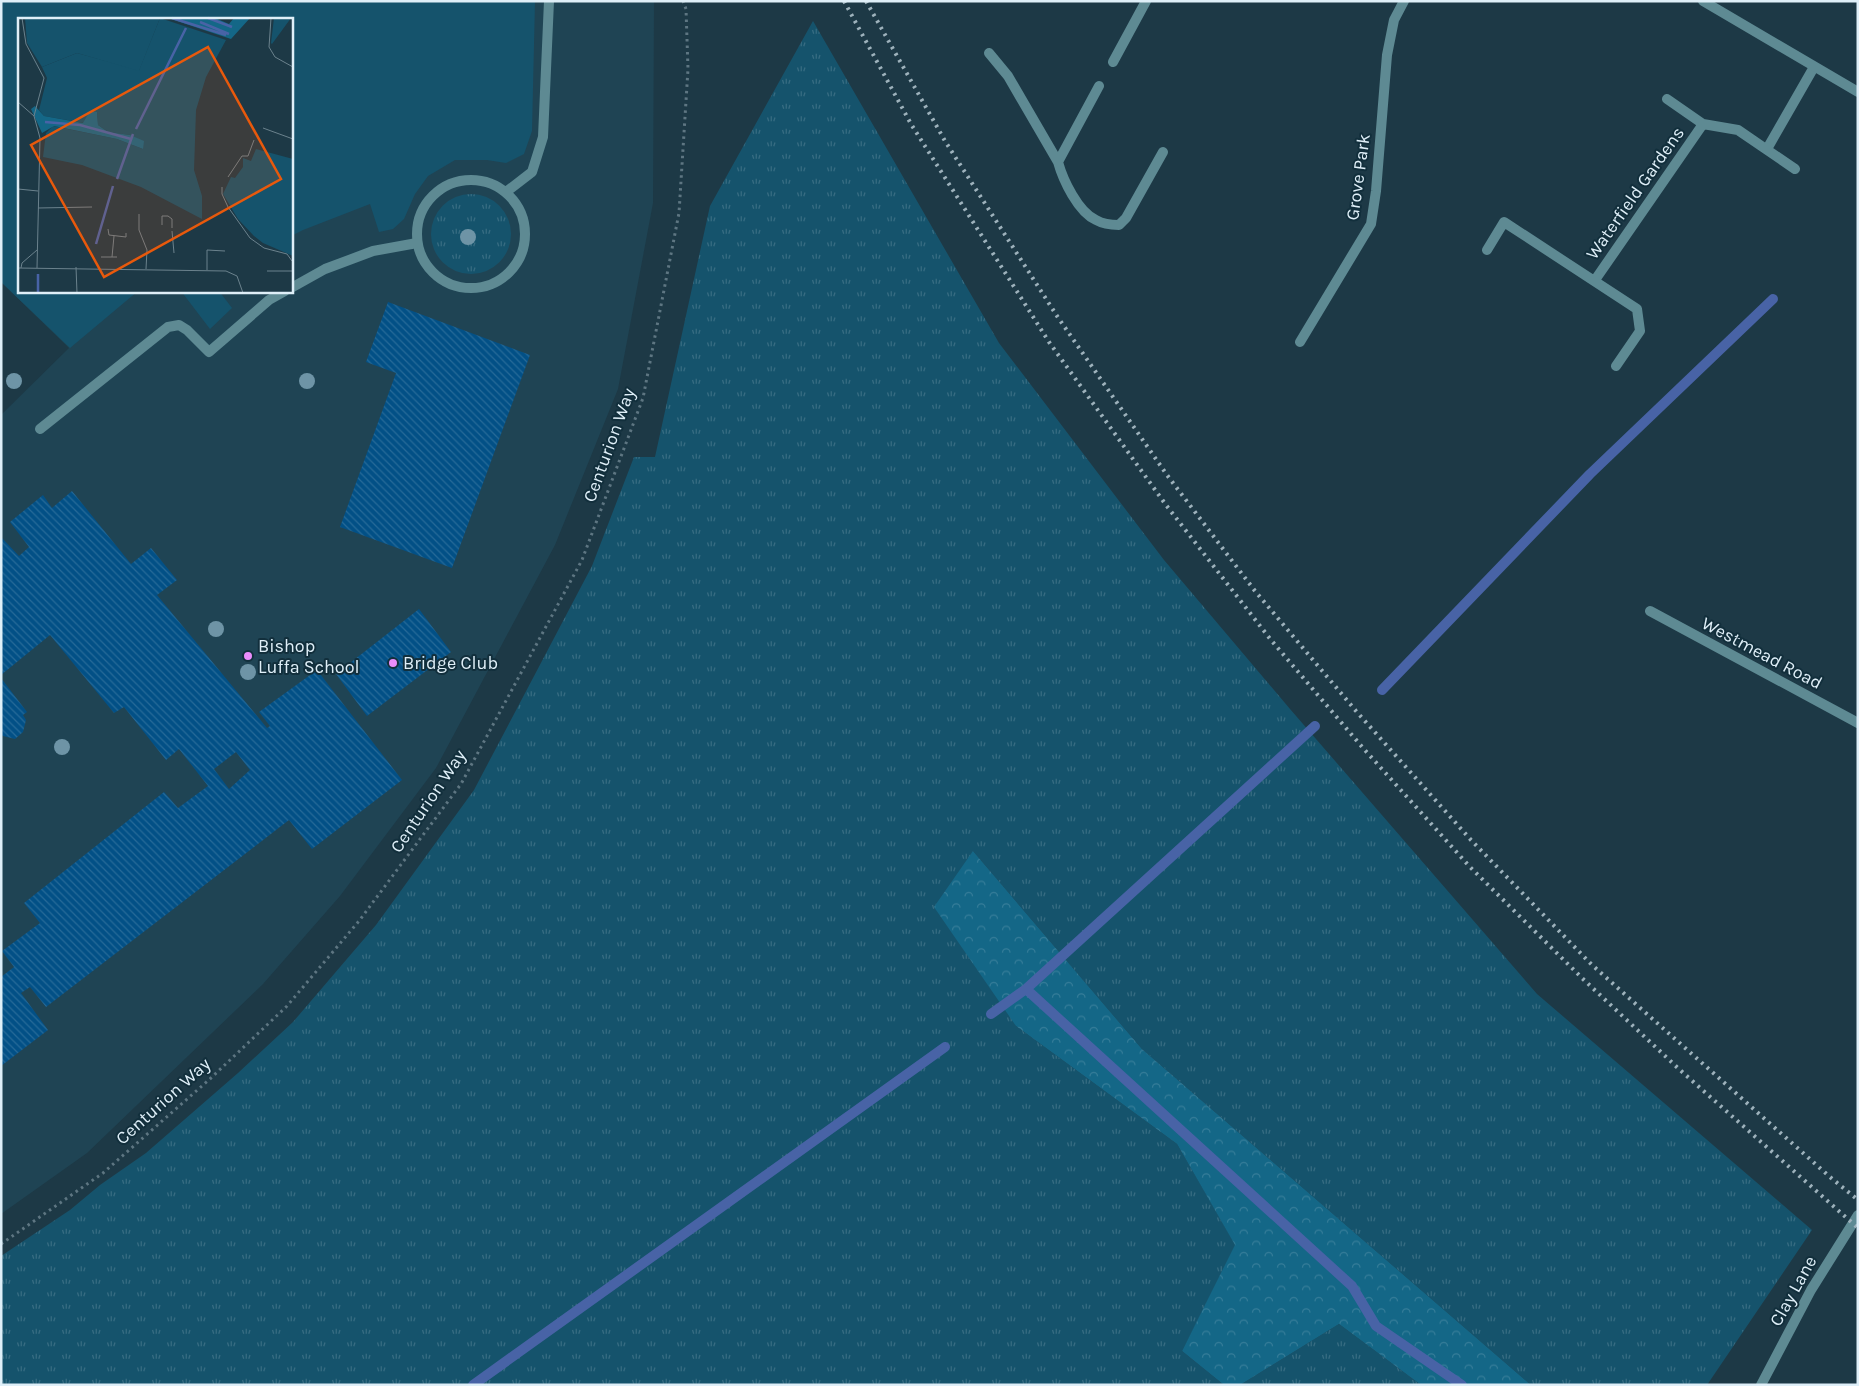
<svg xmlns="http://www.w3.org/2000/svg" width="1859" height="1386" viewBox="0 0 1859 1386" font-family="Karla,sans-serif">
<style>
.built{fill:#1f4454;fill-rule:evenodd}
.grass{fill:url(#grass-tufts)}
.forest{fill:url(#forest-crowns)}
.park{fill:#15536c}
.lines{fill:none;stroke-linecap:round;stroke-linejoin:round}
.stream{stroke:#4863a6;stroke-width:10}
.building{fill:url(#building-back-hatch);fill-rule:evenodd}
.path{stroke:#5e7682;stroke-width:3;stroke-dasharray:2.5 4;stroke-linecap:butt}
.service{stroke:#5e8a93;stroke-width:10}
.minor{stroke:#5e8a93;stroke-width:10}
.tertiary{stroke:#5e8a93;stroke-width:10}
.rail{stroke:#9eb2bc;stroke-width:4;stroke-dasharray:2.5 5;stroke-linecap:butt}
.tree{fill:#6e94a6}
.poi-dot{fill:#eb8dfc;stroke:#122f3c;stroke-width:2}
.labels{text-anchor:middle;stroke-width:4;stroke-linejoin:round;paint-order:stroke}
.street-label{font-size:18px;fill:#dfeff8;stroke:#122f3c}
.poi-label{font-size:18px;fill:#dfeff8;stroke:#122f3c;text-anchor:start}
.inset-river{fill:none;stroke:#4863a6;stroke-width:2.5}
.inset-road{fill:none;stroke:#6b828d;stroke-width:1}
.view{fill:#e8590c;fill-opacity:0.15;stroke:#e8590c;stroke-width:2.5}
.inset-edge{fill:none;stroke:#dfeff8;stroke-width:2.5}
</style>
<defs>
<pattern id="grass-tufts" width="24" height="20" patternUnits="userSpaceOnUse" patternTransform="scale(1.25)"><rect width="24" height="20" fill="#15536c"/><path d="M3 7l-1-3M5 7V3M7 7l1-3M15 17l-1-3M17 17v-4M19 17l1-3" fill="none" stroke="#376c82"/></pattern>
<pattern id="forest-crowns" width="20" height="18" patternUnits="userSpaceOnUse" patternTransform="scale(1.25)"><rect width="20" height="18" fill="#146787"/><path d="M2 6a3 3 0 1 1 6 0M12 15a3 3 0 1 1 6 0" fill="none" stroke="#367d99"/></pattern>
<pattern id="building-back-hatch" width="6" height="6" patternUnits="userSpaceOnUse" patternTransform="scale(1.25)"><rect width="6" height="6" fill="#025086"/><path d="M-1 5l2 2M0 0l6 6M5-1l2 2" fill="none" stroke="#266a98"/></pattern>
</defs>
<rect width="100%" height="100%" fill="#1d3946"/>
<path class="built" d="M1,1H654L653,203L618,389L555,545L436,768L340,896L263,984L87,1153L1,1214V415L69,348L1,282ZM19,19H291V291H19Z"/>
<path class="grass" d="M813,21L999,343L1164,560L1290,709L1537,994L1812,1230L1707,1385H1531L1142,1049L973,851L1016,1026L1177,1144L1236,1246L1182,1351L1224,1385H1V1256L70,1210L100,1185L146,1153L238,1073L293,1022L376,925L474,790L592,566L634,457H655L710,206Z
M431 234a40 40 0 1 1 80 0a40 40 0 1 1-80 0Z
M1339,1324L1421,1385H1240Z"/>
<path class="forest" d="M973,851L1142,1049L1531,1385H1421L1339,1324L1240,1385H1224L1182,1351L1235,1245L1177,1144L1016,1026L934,907Z"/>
<path class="park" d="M1,1H535L532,131L524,154L506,163L487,160H455L428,176L415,194L404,219L393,229L379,232L370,204L303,230L291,236V19H19V291H138L70,348L1,282Z
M181,291H219L232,308L210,329Z"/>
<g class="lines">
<path class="stream" d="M1382,690L1590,474L1773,299
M1026,989L1352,1286L1376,1326L1462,1385
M991,1014L1026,989L1315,726
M473,1385L945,1047"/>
</g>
<path class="building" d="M388,302L530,355L452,568L340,527L396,373L366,362Z
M72,491L131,564L151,548L177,580L157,595L267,728L270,726L259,712L317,670L402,780L312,849L289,820L46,1007L30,987L21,993L48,1030L1,1066V977L14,967L2,951L40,923L24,903L164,792L178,808L208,786L179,749L166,760L124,707L114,713L50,635L1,675V537L19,556L29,547L10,522L43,495L52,508ZM236,752L250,770L229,789L214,769Z
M419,609L451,652L367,716L336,674Z
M1,678L27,712L23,715L26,720L23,732L15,739L3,736L1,734Z"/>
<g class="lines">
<path class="path" d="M1,1244L103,1173L211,1078L287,1006L359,921L461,784L582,560L643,398L679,213L688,69L686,9L683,1"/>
<path class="service" d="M989,53L1008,76L1058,162
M1113,62L1146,1
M1099,86L1058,162C1063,180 1078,212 1096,220C1103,224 1111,225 1119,225L1126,218L1163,152
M417 234a54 54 0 1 1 108 0a54 54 0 1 1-108 0Z
M506,192L532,172L543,137L549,1
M291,288L325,269L373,251L417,243
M40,429L168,327L179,325L187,330L209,352L269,300L285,291"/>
<path class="minor" d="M1667,99L1703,124L1738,130L1795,169
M1767,149L1814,67
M1487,250L1504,222L1637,309L1640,331L1616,366
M1595,280L1703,124
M1300,342L1371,224L1376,191L1387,55L1394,20L1404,1
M1650,611L1858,723"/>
<path class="tertiary" d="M1703,1L1858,92
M1761,1385L1811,1290L1858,1215"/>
<path class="rail" d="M844,1L911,124L1049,342L1166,505L1271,640L1363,748L1470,867L1582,978L1680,1070L1858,1228
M866,1L945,141L1057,316L1167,475L1255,591L1356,711L1471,840L1592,965L1830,1177L1858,1200"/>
</g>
<g class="tree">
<circle cx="468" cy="237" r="8"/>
<circle cx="14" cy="381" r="8"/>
<circle cx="307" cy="381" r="8"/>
<circle cx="216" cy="629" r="8"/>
<circle cx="248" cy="672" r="8"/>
<circle cx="62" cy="747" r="8"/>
</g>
<g class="poi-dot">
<circle cx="248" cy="656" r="5"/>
<circle cx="393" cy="663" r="5"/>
</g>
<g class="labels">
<g class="street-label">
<text transform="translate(1358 177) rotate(-82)" y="6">Grove Park</text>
<text transform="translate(1635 193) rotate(-55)" y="6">Waterfield Gardens</text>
<text transform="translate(609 445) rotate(-70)" y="6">Centurion Way</text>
<text transform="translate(1762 653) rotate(28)" y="6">Westmead Road</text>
<text transform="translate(428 801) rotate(-56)" y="6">Centurion Way</text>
<text transform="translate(163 1101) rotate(-42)" y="6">Centurion Way</text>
<text transform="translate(1793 1291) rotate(-61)" y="6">Clay Lane</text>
</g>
<g class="poi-label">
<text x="258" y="652">Bishop<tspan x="258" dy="21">Luffa School</tspan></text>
<text x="403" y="669">Bridge Club</text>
</g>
</g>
<g transform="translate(18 18)">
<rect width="275" height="275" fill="#1d3946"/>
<path d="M142,0L208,22L188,59L178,92L176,152L184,178V201L123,169L64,147L25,139L28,115L35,108L99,121L125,131L112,117L90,114L80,107L79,94L66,105L26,98L21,92L29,60L24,49L59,35L121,52ZM256,0H273L254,26L253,25Z" fill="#15536c"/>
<path d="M150,0H197L211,6L216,0H232L213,21ZM17,88L26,98L65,105L72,93L79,94L80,107L90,114L112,117L126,123L125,131L99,121L36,108L24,115L13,91Z" fill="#146787"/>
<path d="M7,0H142L121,53L59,35L24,49L9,25ZM238,131L275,141V238L245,225L236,218L220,201L205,176L213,159L217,160L225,149V140L233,143Z" fill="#15536c"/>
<path class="inset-river" d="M154,0L208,17M190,0L214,9M182,4L211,16M27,104L62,107L113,121M118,111L168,10M99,161L115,116M78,226L95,168M20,256V275"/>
<path class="inset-road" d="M4,0L8,26L26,60L16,98M253,0L251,29L257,39L275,49M0,84L16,98L22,120L19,250M245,110L275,121M210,159L224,138H230L236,122M204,169V176L210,189L232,220L246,230L269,236L274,243M0,171L20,173M20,190L74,189M121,196V212L129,232L128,251M144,207V198H150L154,201V210M90,211L91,217L108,219V215M154,213L156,235M83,239H99M94,239L96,218M58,249L59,275M0,250L208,253L219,258L225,275M3,250L4,245L19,232M189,252V232L207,233M249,253H275"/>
<path class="view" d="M190,29L263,161L86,259L13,127Z"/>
<rect width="275" height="275" class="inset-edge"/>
</g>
<rect width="1859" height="1386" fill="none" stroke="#dfeff8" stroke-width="5"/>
</svg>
